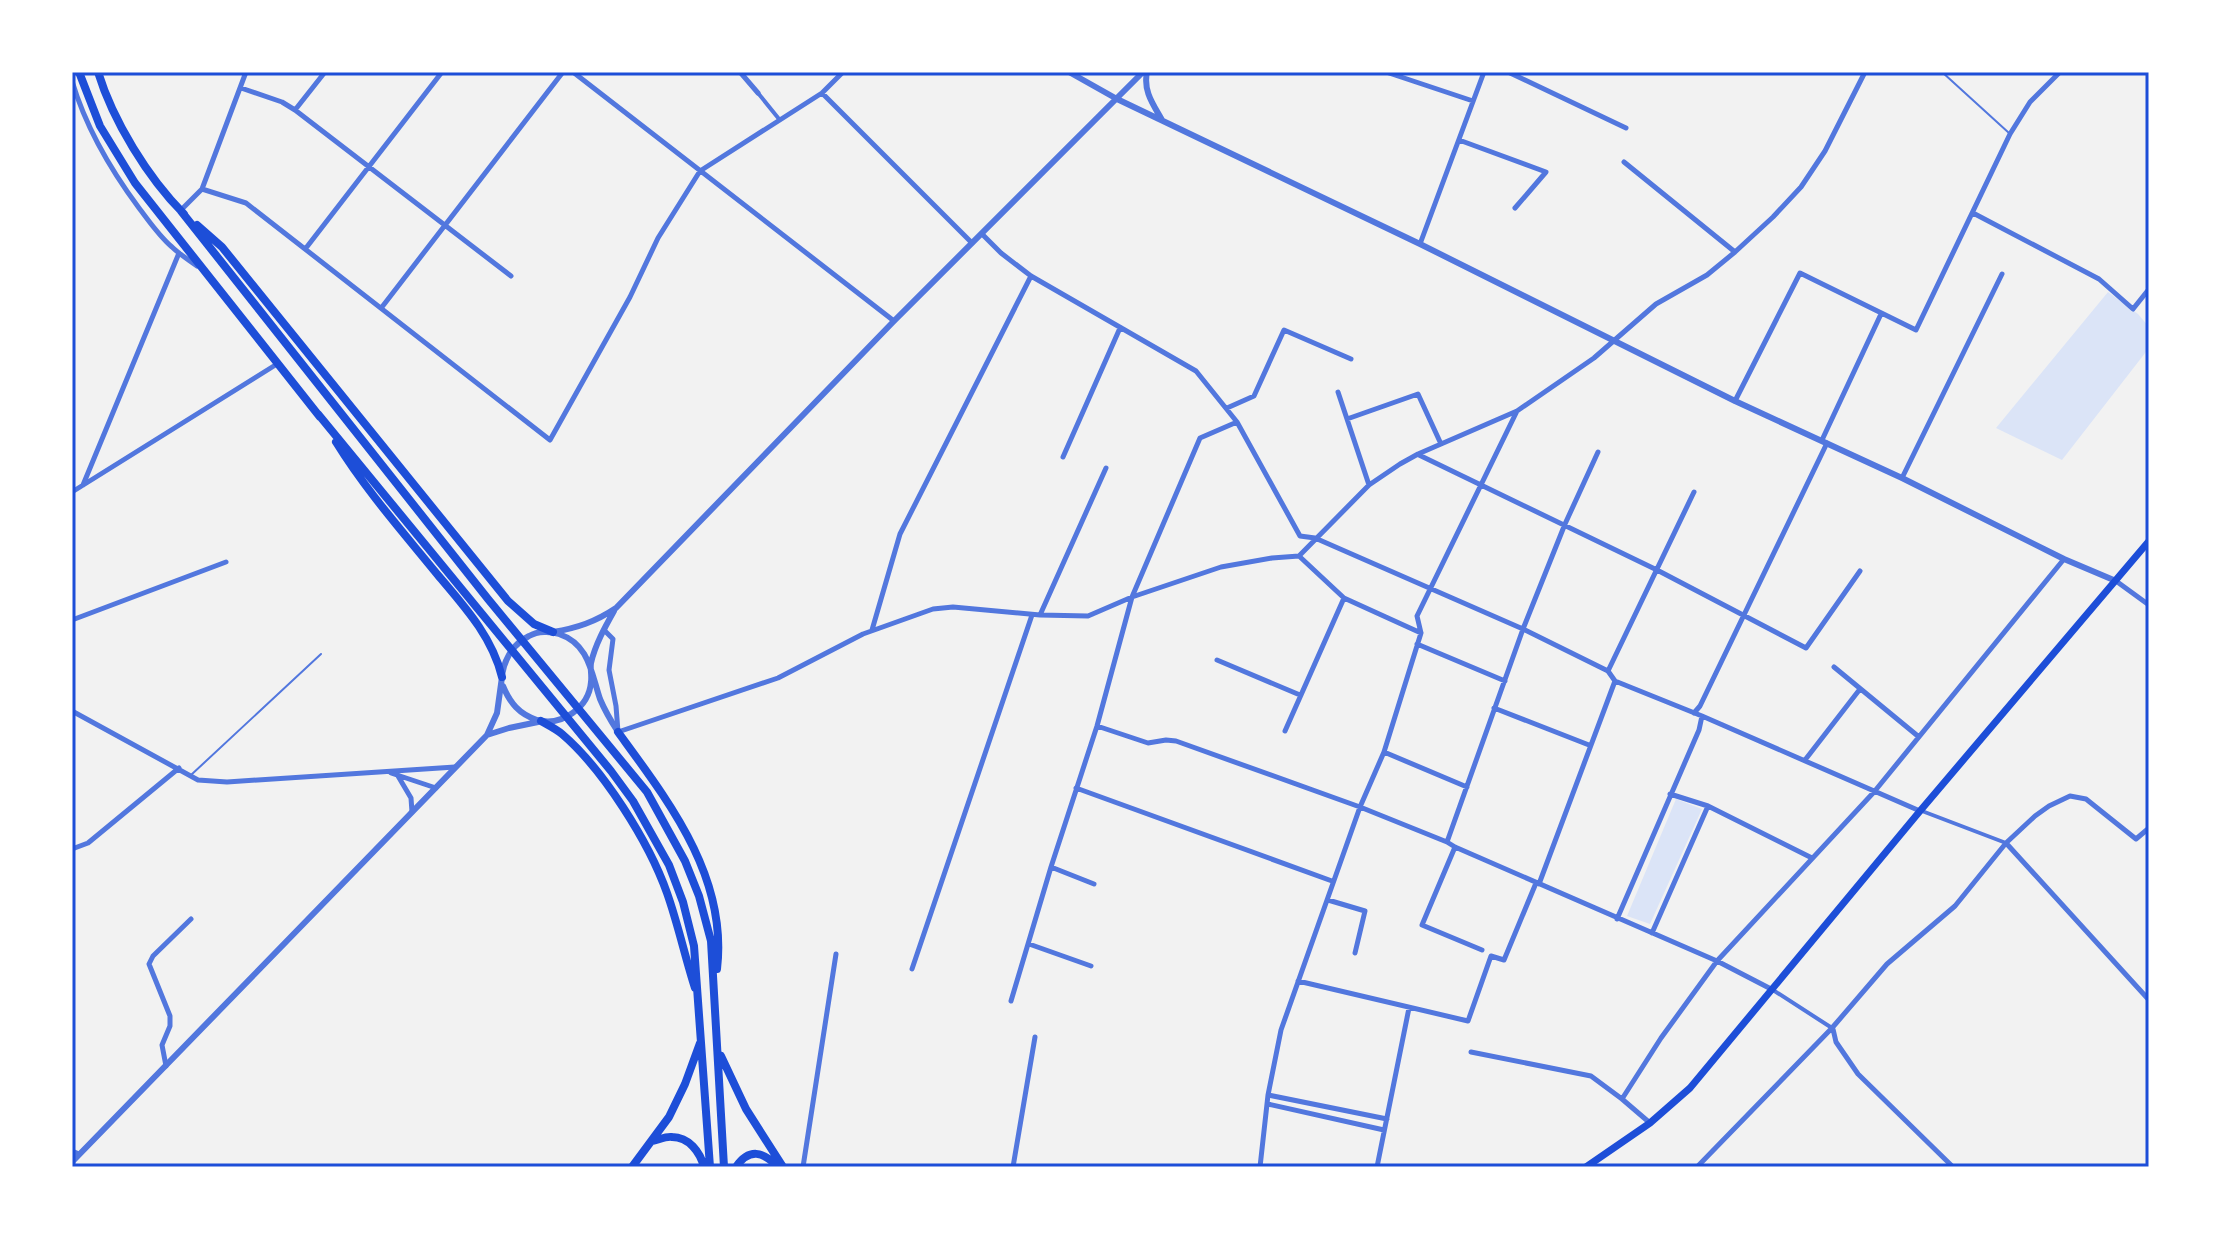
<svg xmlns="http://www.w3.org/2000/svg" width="2221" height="1239" viewBox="0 0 2221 1239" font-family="'IBM Plex Sans',sans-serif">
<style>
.green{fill:#dbe4f7}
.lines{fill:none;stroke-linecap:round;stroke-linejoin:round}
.service{stroke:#5277de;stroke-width:2}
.pedestrian{stroke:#5277de;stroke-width:4}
.minor{stroke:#5277de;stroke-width:5}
.tertiary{stroke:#5277de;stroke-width:6}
.secondary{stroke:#1d4ed8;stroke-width:7}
.trunk{stroke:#1d4ed8;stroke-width:8}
.neatline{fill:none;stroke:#1d4ed8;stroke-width:3}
</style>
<rect width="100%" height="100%" fill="#f2f2f2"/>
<path class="green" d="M2108,292L2138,314L2149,327V348L2062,460L1996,428Z
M1676,799L1702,809L1650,924L1627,916Z"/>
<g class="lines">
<path class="service" d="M1942,72L2009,133
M191,775L321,654"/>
<path class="pedestrian" d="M758,93L779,119
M1922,811L2006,843
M1773,990L1832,1028"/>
<path class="minor" d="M573,72L894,321
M740,72L758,93
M1386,72L1473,101
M1508,72L1626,128
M72,81C86,128 110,169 139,208C149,221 159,236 172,247C179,254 189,260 197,266
M241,88L282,102L295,110L511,276
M822,93L972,243
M295,110L325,72
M1459,140L1546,172L1515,208
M1624,162L1735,252
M202,189L246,203L550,440L630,297L658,238L700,171L822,93L843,72
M181,210L202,189L246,72
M1973,213L2099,279L2133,309L2149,289
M982,234L1001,253L1031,276L1196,371L1237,422L1300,536L1315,538L1523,629L1608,671L1615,681L1702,716L1920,811
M1420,244L1484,72
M306,248L442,72
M382,307L563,72
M1338,392L1369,485
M1735,401L1800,273L1916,330L2010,134L2030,102L2060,72
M1227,408L1254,396L1284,330L1351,359
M1347,419L1418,394L1441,444
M1822,440L1881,314
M1419,455L1657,570L1806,648L1860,571
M1063,457L1120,328
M1902,478L2002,274
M83,485L179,253
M72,492L277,364
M1299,556L1344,598L1421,633
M2116,581L2149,605
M1040,615L1106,468
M72,620L226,562
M604,630L613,639L609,670L616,706L618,732L778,678L863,634L933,609L953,607L1040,615L1088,616L1132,597L1221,567L1272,558L1299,556L1369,485L1400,464L1418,454L1517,411L1594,358L1656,304L1707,275L1735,252L1773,217L1801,187L1825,151L1865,72
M872,630L900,534L1031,276
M1417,644L1505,681
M1217,660L1300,695
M1834,667L1919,737
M1608,671L1694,492
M1494,708L1589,745
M72,711L198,780L227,782L455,767
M1694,713L1700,706L1827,443
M1097,726L1148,743L1166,740L1176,741L1360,807L1447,842L1455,847L1717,961L1773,990
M1285,731L1344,598
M1384,752L1467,787
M1805,760L1860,689
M391,773L436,788
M398,776L411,798L412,812
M1076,788L1332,881
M1670,794L1708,806L1812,858
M1447,842L1523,629L1565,524L1598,452
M2006,843L2149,1000
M1455,847L1422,925L1482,950
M72,849L88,843L179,768
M1051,867L1094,884
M1539,884L1615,681
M1328,900L1365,911L1355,953
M1617,919L1699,730L1702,716
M1652,933L1708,806
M1029,944L1091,966
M912,969L1032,615
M1298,981L1468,1021L1491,956L1504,960L1536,883
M1011,1001L1051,867L1097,726L1132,597L1200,438L1237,422
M1833,1029L1836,1042L1858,1074L1953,1167
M1471,1052L1591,1076L1622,1099L1650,1123
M166,1066L162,1045L170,1026V1016L149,964L153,956L191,919
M1268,1095L1387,1119
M1622,1099L1661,1038L1717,961L1874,792L2064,559
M1268,1104L1384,1130
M72,1151L79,1154
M803,1167L836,954
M1013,1167L1035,1037
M1260,1167L1268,1095L1281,1030L1360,807L1384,752L1421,633L1417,616L1517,411
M1377,1167L1409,1008
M1697,1167L1832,1028L1887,964L1955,906L2006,843L2035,816L2049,806L2070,796L2086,799L2136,839L2149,828"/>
<path class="tertiary" d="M1069,72L1117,99L1420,244L1735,401L1902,478L2064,559L2116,581
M1147,72C1143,91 1153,104 1162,120
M553,632C577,628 595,622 616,608L894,321L1143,72
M502,675C505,657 513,644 529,636C538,631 550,631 559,634C589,644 591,672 600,699C605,711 611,721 618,732
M503,686C510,703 519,714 537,720C562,727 589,707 591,682C592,675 590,669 591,663C595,645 605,627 614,611
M487,735L509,728L538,722
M72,1162L487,735L497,713L502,677"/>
<path class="secondary" d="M1586,1167L1650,1123L1690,1088L1920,811L2149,541"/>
<path class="trunk" d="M79,72L100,126L135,183L320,417
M98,72C113,121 148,178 184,214
M181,211L488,599L647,792L685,861L699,896L711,941L724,1167
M197,225L222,247L508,601L534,624L553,632
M318,414L611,771L633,801L669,865L683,902L694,946L710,1167
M336,442C365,489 402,531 437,574C464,606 492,636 502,677
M541,721C548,725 556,729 562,734C603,769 649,842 667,893C678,924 685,957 695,988
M618,732C669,802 728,877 717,969
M721,1056L746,1109L783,1167
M652,1141C658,1140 666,1136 672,1137C689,1137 700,1152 704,1167
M632,1167L669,1117L685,1084L700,1043
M736,1167C749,1148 763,1151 778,1167"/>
</g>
<rect width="2221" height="1239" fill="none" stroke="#ffffff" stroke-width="148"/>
<rect x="74" y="74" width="2073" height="1091" class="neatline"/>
</svg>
